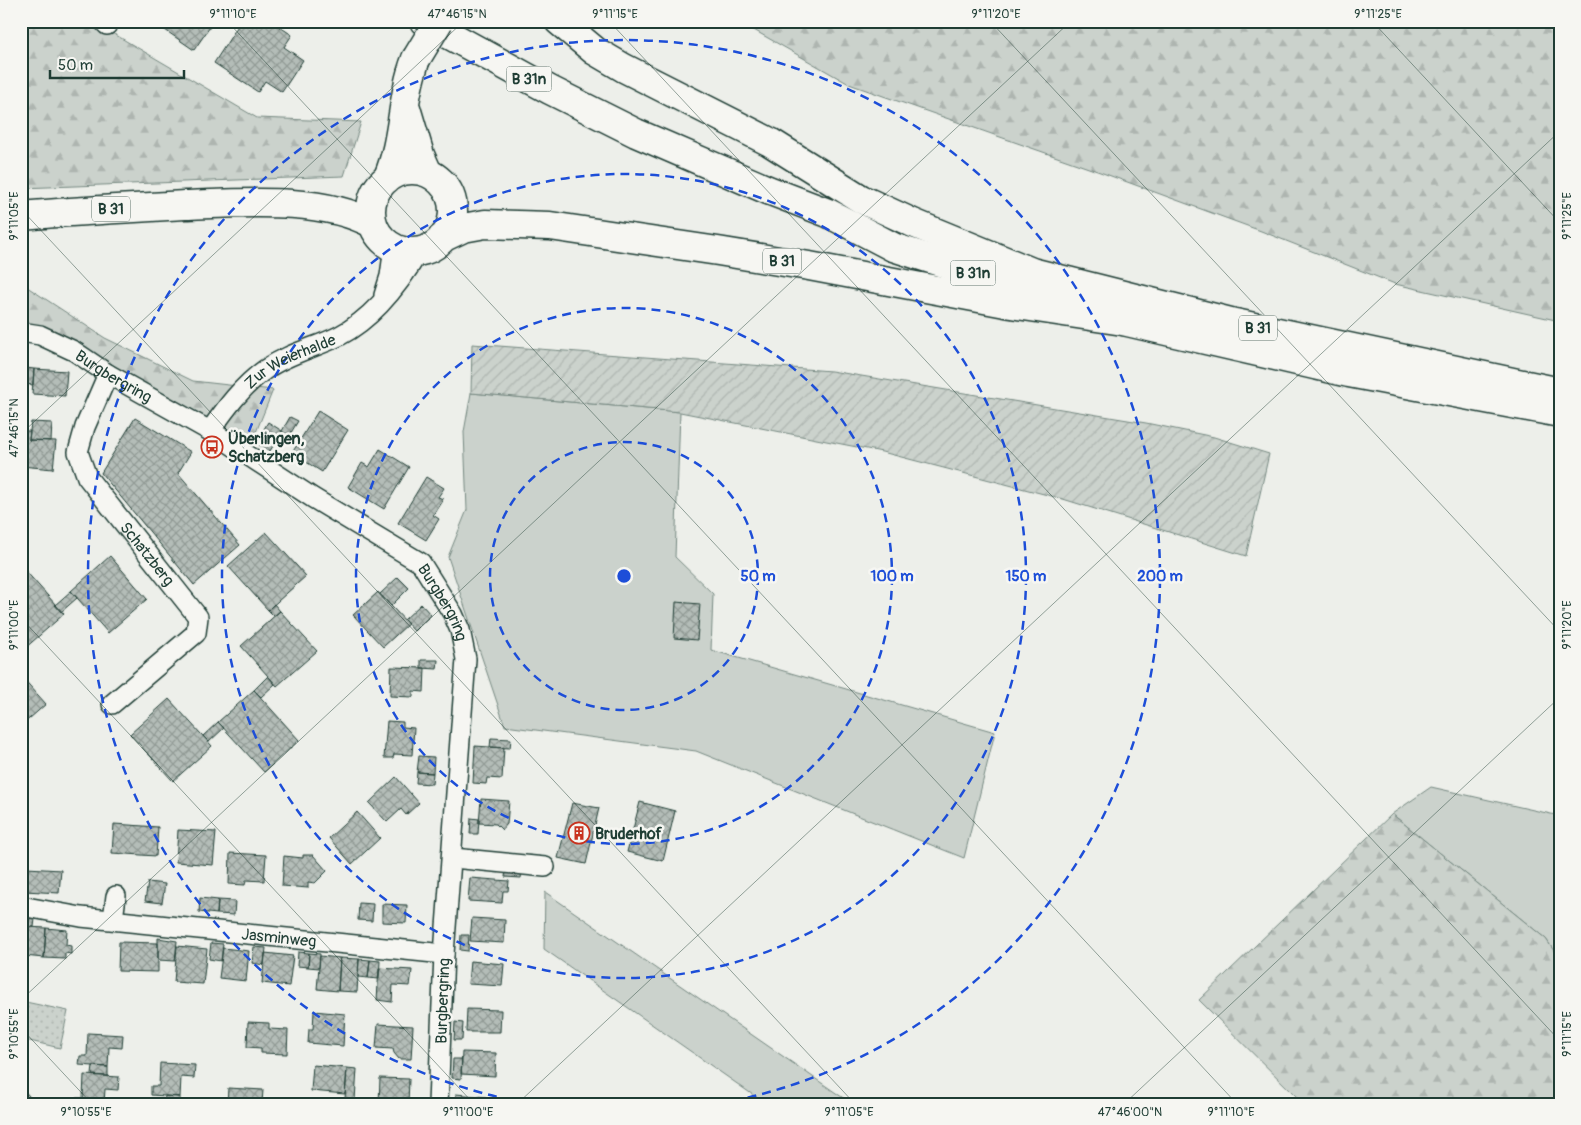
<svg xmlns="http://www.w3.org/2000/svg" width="1581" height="1125" viewBox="0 0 1581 1125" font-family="Pangolin,sans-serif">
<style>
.grass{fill:#cbd2cc;stroke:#758880}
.forest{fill:url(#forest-firs);stroke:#758880}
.park{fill:url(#park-dots);stroke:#758880}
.garden{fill:url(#garden-furrows);stroke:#758880}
.building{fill:url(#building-cross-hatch);stroke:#1f3d34}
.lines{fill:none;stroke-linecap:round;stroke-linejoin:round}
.street-casing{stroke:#1f3d34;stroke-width:22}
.primary-casing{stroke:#1f3d34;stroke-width:31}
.highway-casing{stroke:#1f3d34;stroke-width:31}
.street{stroke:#f6f6f2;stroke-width:19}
.primary{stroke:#f6f6f2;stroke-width:28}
.highway{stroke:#f6f6f2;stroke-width:28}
.primary-bridge-casing{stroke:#1f3d34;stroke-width:31;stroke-linecap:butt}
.primary-bridge{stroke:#f6f6f2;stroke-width:28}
.ticks{fill:none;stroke:#1f3d34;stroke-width:1;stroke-opacity:0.45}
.ring{fill:none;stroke:#1d4ed8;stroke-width:2.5;stroke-dasharray:9 6}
.labels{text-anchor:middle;stroke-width:5;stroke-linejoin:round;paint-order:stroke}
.shield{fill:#f6f6f2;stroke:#60746d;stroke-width:1}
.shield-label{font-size:15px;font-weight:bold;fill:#1f3d34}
.street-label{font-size:16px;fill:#1f3d34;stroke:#f6f6f2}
.poi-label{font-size:16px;font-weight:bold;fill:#1f3d34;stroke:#f6f6f2;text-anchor:start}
.centre{fill:#1d4ed8;stroke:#f6f6f2;stroke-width:2.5}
.ring-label{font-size:15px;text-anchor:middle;font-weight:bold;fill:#1d4ed8;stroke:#f6f6f2;stroke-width:5;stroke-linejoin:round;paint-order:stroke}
.neatline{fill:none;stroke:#1f3d34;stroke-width:2}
.ticks-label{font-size:12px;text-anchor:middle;fill:#1f3d34}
</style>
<defs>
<pattern id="forest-firs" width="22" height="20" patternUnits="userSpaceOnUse" patternTransform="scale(1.25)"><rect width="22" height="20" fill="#cbd2cc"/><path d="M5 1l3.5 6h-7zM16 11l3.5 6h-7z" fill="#aeb5b0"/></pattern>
<pattern id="park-dots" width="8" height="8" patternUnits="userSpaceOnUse" patternTransform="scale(1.25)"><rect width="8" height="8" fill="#cbd2cc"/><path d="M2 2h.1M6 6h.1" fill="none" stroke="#aeb5b0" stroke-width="1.8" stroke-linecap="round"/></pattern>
<pattern id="garden-furrows" width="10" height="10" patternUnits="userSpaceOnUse" patternTransform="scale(1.25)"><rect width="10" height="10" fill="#cbd2cc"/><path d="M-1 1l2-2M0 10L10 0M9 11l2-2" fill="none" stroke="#aeb5b0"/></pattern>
<pattern id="building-cross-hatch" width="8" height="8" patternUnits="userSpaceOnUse" patternTransform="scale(1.25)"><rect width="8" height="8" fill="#b4bdb8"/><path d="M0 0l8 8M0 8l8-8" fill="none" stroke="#929b96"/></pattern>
</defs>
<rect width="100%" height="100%" fill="#edefea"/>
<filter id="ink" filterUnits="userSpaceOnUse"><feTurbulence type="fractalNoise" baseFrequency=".02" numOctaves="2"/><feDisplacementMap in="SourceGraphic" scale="10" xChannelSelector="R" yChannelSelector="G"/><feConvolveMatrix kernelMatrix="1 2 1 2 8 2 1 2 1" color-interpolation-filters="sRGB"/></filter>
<g filter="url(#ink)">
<path class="grass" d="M471,393L680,412L675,557L713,594L711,650L995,732L964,858L696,751L505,726L448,557L467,510L464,432Z
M1431,787L1560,816V960L1546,939L1392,814Z
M545,892L852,1104H766L544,949Z"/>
<path class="forest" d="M21,21H92L257,118L361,122L344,176L21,188Z
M738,21H1560V321L1395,284L1261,231L1100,172L849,84Z
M21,283L105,338L193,381L273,390L252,442L21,323Z
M1392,814L1546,939L1560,960V1104H1308L1302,1102L1199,1000Z"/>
<path class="park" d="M21,1001L68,1011L60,1048L21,1039Z"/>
<path class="garden" d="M472,344L831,371L1146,423L1214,437L1269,454L1246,556L1063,499L882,452L680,412L471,393Z"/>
<path class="building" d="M152,21H214L194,50Z
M241,21H271L292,35L284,47L303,60L282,92L265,81L258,92L214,63Z
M21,368H26L25,384H21Z
M26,368L34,369L33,385L25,384Z
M34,369L67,371L65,396L32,394Z
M318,411L348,430L322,472L292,453Z
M290,417L298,421L289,436L282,431Z
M135,418L191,452L178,473L240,545L194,585L101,473Z
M31,422L52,423L51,441L29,440Z
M268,422L282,431L270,451L256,443Z
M21,431H30L29,440L56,441L53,469L21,466Z
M380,449L409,467L384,509L348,487L362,463L369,467Z
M426,477L444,488L438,497L443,499L433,515L439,519L426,540L398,523Z
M266,532L306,576L268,610L228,566Z
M110,556L147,599L108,633L71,591Z
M23,568L64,614L24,649L21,646Z
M398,577L409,588L391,606L380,594Z
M71,591L77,598L61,612L55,605Z
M378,592L408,624L383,647L353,615Z
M676,602L700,604L697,640L674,638Z
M274,604L280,611L274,616L268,610Z
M421,604L431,615L414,631L404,620Z
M280,611L317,651L277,686L241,646Z
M421,660H438L437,669L421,668Z
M391,667L425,668L424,692L413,691V697L390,696Z
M21,676L46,704L21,726Z
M268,676L275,684L261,697L254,690Z
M254,690L299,740L264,772L218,722Z
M169,699L212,746L173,781L130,734Z
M387,721L403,722V727L414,728L412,755L394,754L393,758H384Z
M218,722L224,728L209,742L203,736Z
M491,738L511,739L510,748L490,747Z
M475,746L504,748L502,779L487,778L486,784L473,783Z
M419,756L434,757L433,773L417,772Z
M417,772L433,773L432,784L416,783Z
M396,777L419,803L406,815L401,809L387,822L369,803Z
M481,799L509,801L507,824L502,830L496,824L479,823Z
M640,802L675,811L663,861L627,852Z
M572,803L599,808L586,864L558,858Z
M357,812L380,838L352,864L329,838Z
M471,818L479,819L478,834H470Z
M114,824L158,827L156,856L112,853Z
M178,830L216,832L213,865L176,862Z
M230,853L266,855L264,881L246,880L245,885L229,884Z
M303,855H313L327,871L315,883L308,882V888L282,886L284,856L303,858Z
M27,868L61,870L59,893L25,891Z
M506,870L522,871L521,878L505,877Z
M470,878L509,881L508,891H503L502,903L468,901Z
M148,882L165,884L162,903L145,901Z
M200,898L218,900L217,914L199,912Z
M218,900L235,901L234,915L217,914Z
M359,903L373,904L372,921L358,920Z
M382,904L407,905L406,923L382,922Z
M21,917L35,919L34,927L21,926Z
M472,918L505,920L504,943L470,941Z
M27,927L46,928L44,958L24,956Z
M46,928L67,930L66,945L71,946V954L65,953V959L44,958Z
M461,935H469L468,951L460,950Z
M158,938L177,941L175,961L158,960Z
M119,942L158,943V972L118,971Z
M211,943L223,944L221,961L209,959Z
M177,946L207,949L203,984L174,982Z
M254,947L266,948L264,965L252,963Z
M223,948L249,951L246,981L219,978Z
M298,952L309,953L308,967L297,966Z
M265,953L293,956L289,986L262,983Z
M309,953L320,954L319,968L308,967Z
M320,956L340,958L338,991L317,989Z
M340,958L359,959L357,992L338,991Z
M359,959L370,960L368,978L358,977Z
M370,960L380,961L379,979L368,978Z
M470,961L504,964L502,986L468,984Z
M379,968L412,970L410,986L393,985L392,1002L377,1000Z
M467,1009L501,1010L500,1032H466Z
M314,1011L345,1014L343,1046L308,1043L309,1029H313Z
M248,1022L269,1023V1029L288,1030L287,1054L261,1053V1048L247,1047Z
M455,1022L463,1023L462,1040H454Z
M378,1024L413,1026L411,1059H399L394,1053L393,1049L376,1048Z
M88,1033L123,1035L122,1048L109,1047L108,1067L79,1065L80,1056H87Z
M462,1052L496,1053L495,1076L461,1074Z
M453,1059H462L461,1079L452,1078Z
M160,1063L195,1065L194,1078L181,1077L180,1097L151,1095V1086H159Z
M313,1065L347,1068L345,1094L311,1091Z
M93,1066L108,1067V1076L92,1075Z
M347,1068L357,1069L355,1100L345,1099Z
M84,1075L119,1077L118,1090L105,1089L104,1104H75L76,1098H83Z
M380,1078L409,1079L408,1104H379Z
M21,1087L36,1104H21Z
M228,1088L263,1090L262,1103L227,1104Z
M456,1094L486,1097V1104H456Z
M165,1096L180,1097V1104H164Z"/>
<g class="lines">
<g class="street-casing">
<g id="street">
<path d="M103,21L107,25"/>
<path d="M384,295L390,276L394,247"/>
<path id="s1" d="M21,332L40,335L74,351L108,374L217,435L313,498L421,563L453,614L460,630L466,659L444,954L438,1104"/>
<path id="s2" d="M108,374L85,427L78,452L87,477L198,617L196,633L112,704"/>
<path id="s3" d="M210,431C226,408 242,386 266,369C289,353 315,348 339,336C374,318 399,285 419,251"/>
<path d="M453,858L545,867"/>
<path id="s4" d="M21,906L81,917L444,954"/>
<path d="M113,919L116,896"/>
</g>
</g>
<g class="primary-casing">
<path id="primary" d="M559,21L595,51L624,68L770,142L861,199L913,223L1032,272L1235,323L1560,392
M406,108L420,155L428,173
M371 211a41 41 0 1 1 82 0a41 41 0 1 1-82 0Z
M388,177C404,140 401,97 416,59
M21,216C76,211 130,208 185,205C242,203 322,196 373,224
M442,238L463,228L485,224L550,226L718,251L809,266L1011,304L1123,321L1349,373L1560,413"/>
</g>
<g class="highway-casing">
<path id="highway" d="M424,21L550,90L636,133L768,190L828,213L893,247L1123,321"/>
</g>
<use href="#street" class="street"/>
<use href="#primary" class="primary"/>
<use href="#highway" class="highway"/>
<g class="primary-bridge-casing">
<path id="primary-bridge" d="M416,59L439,21"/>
</g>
<use href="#primary-bridge" class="primary-bridge"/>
</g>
</g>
<path class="ticks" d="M227,21L1237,1104M609,21L1560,1041M990,21L1560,632M1372,21L1560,223M21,209L855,1104M21,434L464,21M21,618L474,1104M21,1000L1071,21M21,1028L92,1104M517,1104L1560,131M1124,1104L1560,697"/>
<g class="ring">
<circle cx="624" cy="576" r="134"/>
<circle cx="624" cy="576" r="268"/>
<circle cx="624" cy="576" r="402"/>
<path d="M526 1103A536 536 0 1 1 722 1103"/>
</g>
<defs>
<g id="bus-ring" transform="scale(1.125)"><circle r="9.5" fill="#f6f6f2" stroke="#c8321e" stroke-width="1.5"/><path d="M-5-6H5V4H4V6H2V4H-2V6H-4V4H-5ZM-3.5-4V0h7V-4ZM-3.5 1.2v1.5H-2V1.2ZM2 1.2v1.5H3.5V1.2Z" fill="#c8321e"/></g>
<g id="building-ring" transform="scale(1.125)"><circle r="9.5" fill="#f6f6f2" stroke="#c8321e" stroke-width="1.5"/><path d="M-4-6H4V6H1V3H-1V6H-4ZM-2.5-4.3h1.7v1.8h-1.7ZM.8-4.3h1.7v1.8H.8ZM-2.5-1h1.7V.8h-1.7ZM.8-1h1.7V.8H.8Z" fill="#c8321e"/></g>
</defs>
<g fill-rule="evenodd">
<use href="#bus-ring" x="212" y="447"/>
<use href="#building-ring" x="579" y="833"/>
</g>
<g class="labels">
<g class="shield">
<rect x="506.5" y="66.5" width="45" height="25" rx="4"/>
<rect x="92" y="196.5" width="38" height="25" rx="4"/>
<rect x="763" y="248.5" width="38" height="25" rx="4"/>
<rect x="950.5" y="260.5" width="45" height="25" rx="4"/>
<rect x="1239" y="315.5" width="38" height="25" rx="4"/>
</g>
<g class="shield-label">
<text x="529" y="84">B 31n</text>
<text x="111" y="214">B 31</text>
<text x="782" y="266">B 31</text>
<text x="973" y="278">B 31n</text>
<text x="1258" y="333">B 31</text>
</g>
<g class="street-label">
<text dy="6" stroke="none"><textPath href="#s3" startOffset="109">Zur Weierhalde</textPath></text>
<text dy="6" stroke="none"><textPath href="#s1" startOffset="104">Burgbergring</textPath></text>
<text dy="6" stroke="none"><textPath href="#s2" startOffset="208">Schatzberg</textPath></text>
<text dy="6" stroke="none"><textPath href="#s1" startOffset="509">Burgbergring</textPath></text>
<text dy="6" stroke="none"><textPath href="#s4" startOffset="260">Jasminweg</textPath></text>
<text transform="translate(442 1001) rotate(-88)" y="6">Burgbergring</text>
</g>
<g class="poi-label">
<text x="228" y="444">Überlingen,<tspan x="228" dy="18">Schatzberg</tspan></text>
<text x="595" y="839">Bruderhof</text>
</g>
</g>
<circle cx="624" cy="576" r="8" class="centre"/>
<g class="ring-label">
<text x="758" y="581">50 m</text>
<text x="892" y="581">100 m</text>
<text x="1026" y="581">150 m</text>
<text x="1160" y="581">200 m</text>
</g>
<rect width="1581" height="1125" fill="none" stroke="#f6f6f2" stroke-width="55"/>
<path d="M50 70v8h134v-8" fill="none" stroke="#1f3d34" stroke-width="2.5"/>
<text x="58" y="70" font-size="15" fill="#1f3d34" stroke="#f6f6f2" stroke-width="4" paint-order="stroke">50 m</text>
<rect x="28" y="28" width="1526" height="1070" class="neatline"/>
<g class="ticks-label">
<text x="233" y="18">9°11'10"E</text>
<text x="457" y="18">47°46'15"N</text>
<text x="615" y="18">9°11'15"E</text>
<text x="996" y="18">9°11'20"E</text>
<text x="1378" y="18">9°11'25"E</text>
<text transform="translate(1567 216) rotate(-90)" y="4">9°11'25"E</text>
<text transform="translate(14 216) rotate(-90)" y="4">9°11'05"E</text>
<text transform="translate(14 428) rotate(-90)" y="4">47°46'15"N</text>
<text transform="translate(1567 625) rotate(-90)" y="4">9°11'20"E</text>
<text transform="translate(14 625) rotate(-90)" y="4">9°11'00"E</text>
<text transform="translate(1567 1034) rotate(-90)" y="4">9°11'15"E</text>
<text transform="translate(14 1034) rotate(-90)" y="4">9°10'55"E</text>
<text x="86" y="1116">9°10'55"E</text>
<text x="468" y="1116">9°11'00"E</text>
<text x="849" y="1116">9°11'05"E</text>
<text x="1130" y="1116">47°46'00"N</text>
<text x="1231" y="1116">9°11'10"E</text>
</g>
</svg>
